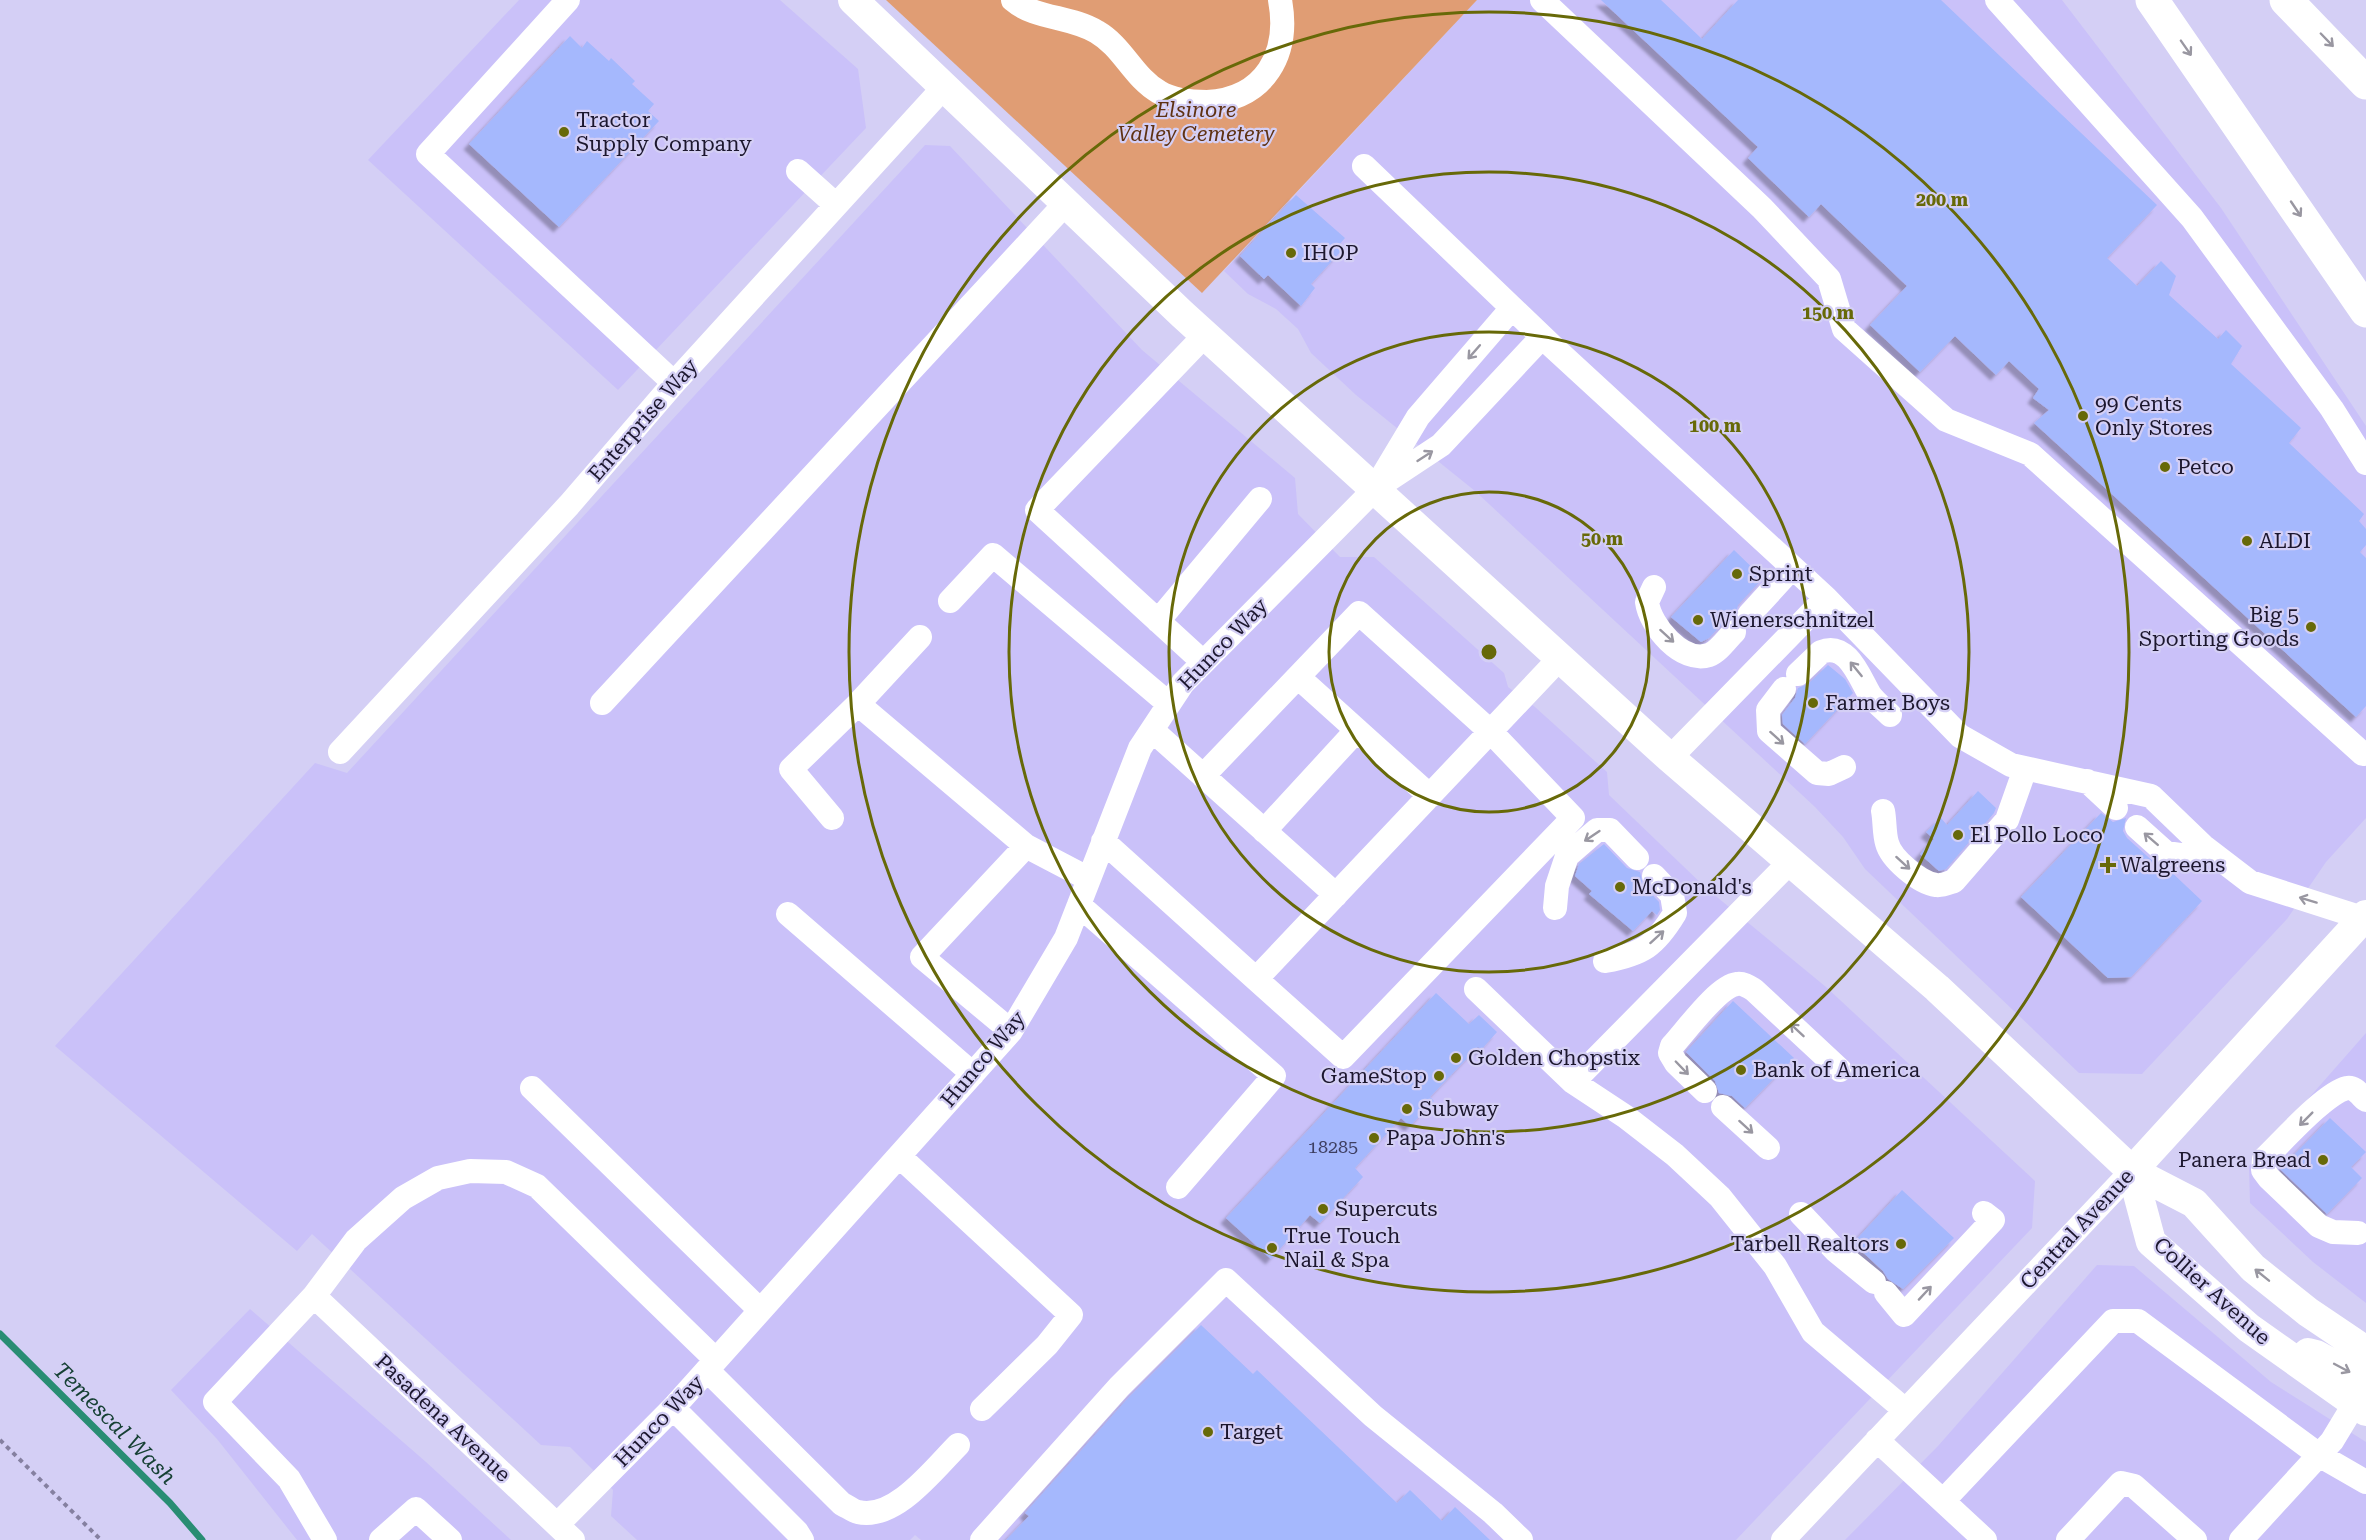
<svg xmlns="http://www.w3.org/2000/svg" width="2366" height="1540" viewBox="0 0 2366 1540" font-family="'Roboto Serif',serif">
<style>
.built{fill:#cac1f9}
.green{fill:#e09d74}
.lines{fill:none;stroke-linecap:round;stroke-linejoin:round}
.stream{stroke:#298d73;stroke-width:7}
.building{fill:#a5b8fd;filter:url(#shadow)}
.path{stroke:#8580a0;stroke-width:4;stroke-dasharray:4.5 4.5;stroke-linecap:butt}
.minor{stroke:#fff;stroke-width:24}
.major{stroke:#fff;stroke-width:30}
.highway{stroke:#fff;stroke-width:33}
.oneway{stroke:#9997a1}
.ring{fill:none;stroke:#676908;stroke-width:3}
.poi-dot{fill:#676908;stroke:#d4cff5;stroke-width:2}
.labels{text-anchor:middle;stroke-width:4.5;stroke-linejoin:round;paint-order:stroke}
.number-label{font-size:18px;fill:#3e3f62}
.park-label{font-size:21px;font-style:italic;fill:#5f3213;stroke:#d4cff5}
.poi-label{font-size:21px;fill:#1c172e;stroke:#d4cff5;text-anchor:start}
.street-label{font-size:21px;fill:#1c172e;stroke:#d4cff5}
.water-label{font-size:22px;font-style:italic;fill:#164034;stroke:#d4cff5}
.centre{fill:#676908;stroke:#d4cff5;stroke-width:3}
.ring-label{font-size:18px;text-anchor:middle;font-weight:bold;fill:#676908;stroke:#d4cff5;stroke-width:4.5;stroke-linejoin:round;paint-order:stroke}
</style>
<defs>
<filter id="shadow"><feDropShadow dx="-5.5" dy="5.5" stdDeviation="1.5" flood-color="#0004"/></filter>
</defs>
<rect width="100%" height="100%" fill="#d4cff5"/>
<path class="built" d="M519,0H780L858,69L866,128L618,390L368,160Z
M1477,0H2062L2221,208L2366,426V818L2326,862L2287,919L2142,1074L2079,1073L1865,869L1843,837L1815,807L1475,491L1356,395L1311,353L1298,329L1276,309L1248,294L1224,271Z
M925,145L950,146L1142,350L1295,478L1298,514L1340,557H1374L1504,673L1508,687L1535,707L1607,772L1609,795L1706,888L1826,987L2035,1181L2032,1228L1736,1540H921L915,1535L910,1540H637L611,1516L613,1490L570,1447L541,1445L312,1234L297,1251L55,1046L315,763L347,773Z
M2366,1033V1303L2313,1262L2250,1203L2249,1166Z
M2097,1265L2134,1266L2271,1382L2366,1442V1540H1845L1938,1446Z
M250,1309L426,1462L511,1540H297L217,1439L171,1390Z"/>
<path class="green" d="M886,0H1477L1202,293Z"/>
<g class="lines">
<path class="stream" d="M0,1334L170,1503L202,1540"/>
</g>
<path class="building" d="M1601,0H1661L1702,39L1738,0H1941L2157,205L2107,258L2137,286L2161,261L2176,276L2169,295L2218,339L2226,330L2242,346L2231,364L2301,428L2289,443L2364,514L2359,521L2366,529V545L2360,552L2366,558V706L2356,717L2034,423L2049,410L2033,398L2039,389L2009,361L1996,375L1955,336L1920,372L1870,325L1907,286L1821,204L1809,217L1748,158L1758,147Z
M570,36L582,48L587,41L609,61L611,58L635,81L632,84L654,104L648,111L659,121L559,227L469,144Z
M1296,195L1345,238L1338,246L1342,250L1311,284L1315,288L1301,306L1268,275L1264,279L1240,256Z
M1734,550L1763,578L1738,605L1735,618L1724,622L1709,638L1701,642L1671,617Z
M1828,665L1845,679L1853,693L1805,744L1783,724L1782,715L1795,698L1798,688L1808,684Z
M1978,791L1996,808L1994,813L1946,869L1939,871L1920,854L1934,839L1926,832L1941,818L1947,825Z
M2101,813L2113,822L2126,818L2123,831L2127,838L2156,864L2166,867L2202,901L2131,977L2108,978L2021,897Z
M1604,844L1627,868L1640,872L1643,885L1659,902L1660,910L1657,915L1652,911L1633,931L1589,894L1592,891L1575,876L1579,864Z
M1436,993L1469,1024L1479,1015L1497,1032L1481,1050L1478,1047L1430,1097L1434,1101L1410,1126L1401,1118L1355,1168L1363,1177L1320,1223L1310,1215L1271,1259L1226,1218Z
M1733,1001L1794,1058L1745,1108L1732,1096L1719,1093L1715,1081L1686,1052Z
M2330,1118L2366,1152L2351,1167L2362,1178L2327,1214L2280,1169Z
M1902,1190L1954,1238L1903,1289L1888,1279L1883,1271L1853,1243Z
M1201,1325L1253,1374L1257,1370L1397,1503L1410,1490L1442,1521L1455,1507L1490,1540H1006L1029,1516L1025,1513L1129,1397Z"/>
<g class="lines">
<path class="path" d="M0,1440L101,1540"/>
<path class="minor" d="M568,0L428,154L674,383
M1013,0C1035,19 1071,16 1097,32C1123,47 1133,77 1159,92C1172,100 1192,102 1207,102C1265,99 1290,54 1280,0
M1542,0L1762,208L1829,279L1844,329L1946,420L2030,454L2363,754
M1997,0L2192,218L2332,409L2366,463
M1364,166L1552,346L1826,598L1960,736L2011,765L2151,796L2203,846L2250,882L2366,919
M798,171L836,205
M1379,482L1418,417L1512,308
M1654,587L1647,602C1650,626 1682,664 1709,655C1718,652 1727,639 1734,632
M950,601L993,555L1169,704
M1749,615L1792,568
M1158,621L1260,499
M1203,662L1037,510L1206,334
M1798,674L1821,652C1848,641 1860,679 1870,695C1875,702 1884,709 1890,715
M1298,677L1430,796
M1784,689L1768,710L1769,731L1817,773L1829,774L1844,767
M602,703L1066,203
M858,704L920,637
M1152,730L1336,895
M340,752L569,505L674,383L944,87
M1670,758L1826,598
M1203,776L1359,613L1491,732L1573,818L1343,1057L1256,979
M2087,781L2116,808
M1883,811C1885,821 1884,833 1887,843C1891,859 1920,883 1936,885C1942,886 1948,883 1954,881L2007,820L2025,769
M832,818L791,769L858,704L1026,846L1089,879
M2137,827L2166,853L2187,856L2203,846
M1264,831L1357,730
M1103,841L1256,979L1559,659
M1079,905L1274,1076L1178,1187
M1555,908L1557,886L1567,856L1597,830H1610L1637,858
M788,914L973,1074
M1605,961C1643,954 1655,946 1675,913L1672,895L1654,876
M1476,989L1573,1082L1626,1117L1675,1155L1720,1197L1775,1266L1813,1332L1905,1410
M1011,1031L922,957L1026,846
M1573,1082L1791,861
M532,1088L760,1310
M1705,1091L1676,1063L1670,1053L1672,1046C1686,1031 1718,986 1737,984C1743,983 1749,987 1754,990L1840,1070
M1723,1107L1768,1148
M899,1156L1071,1315L1047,1345L982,1409
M1801,1214L1836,1251L1874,1282
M2358,1233L2333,1232L2319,1226L2269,1178L2263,1170L2264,1159C2282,1142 2325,1093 2347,1088C2354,1086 2361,1096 2366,1100
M1886,1293L1904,1315L1993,1220L1984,1213
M314,1296L573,1540
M707,1370L842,1504C847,1506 853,1511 858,1512C895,1521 934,1469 958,1445
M673,1408L797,1532L802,1540
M1877,1440L1985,1540
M1943,1501L2113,1321H2138L2319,1455L2366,1482
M557,1525L673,1408L1011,1031L1066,938L1140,748L1183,683L1376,488L1441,445L1542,337
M325,1540L289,1479L215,1402L314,1296L356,1240L403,1198L438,1178L470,1171L506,1172L537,1186L716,1360
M381,1540L416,1509L450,1540
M982,1540L1119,1387L1226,1280L1373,1416L1493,1513L1521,1540
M1783,1540L2132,1171
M2068,1540L2121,1483L2134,1486L2195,1540
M2241,1540L2332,1441L2355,1403"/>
<path class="major" d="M853,0L1182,314L1670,758L1937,988L2132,1171L2194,1203L2253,1268L2308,1312L2366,1351
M2132,1171L2151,1242L2249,1328L2366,1411
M2132,1171L2366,915
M2308,1353L2316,1355L2366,1382"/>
<path class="highway" d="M2152,0L2366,311
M2286,0L2366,83"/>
</g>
<defs><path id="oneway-shaft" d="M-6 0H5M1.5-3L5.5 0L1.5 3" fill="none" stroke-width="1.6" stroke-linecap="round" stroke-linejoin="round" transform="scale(1.5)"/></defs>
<g class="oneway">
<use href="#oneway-shaft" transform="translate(2327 40) rotate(46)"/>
<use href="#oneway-shaft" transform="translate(2186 48) rotate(55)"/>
<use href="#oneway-shaft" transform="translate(2296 209) rotate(56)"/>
<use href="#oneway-shaft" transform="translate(1474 352) rotate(131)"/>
<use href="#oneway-shaft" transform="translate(1425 456) rotate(-33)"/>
<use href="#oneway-shaft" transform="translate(1667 636) rotate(42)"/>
<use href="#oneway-shaft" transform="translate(1856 669) rotate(-129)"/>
<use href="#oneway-shaft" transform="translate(1777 738) rotate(42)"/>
<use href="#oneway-shaft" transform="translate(1592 836) rotate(146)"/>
<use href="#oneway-shaft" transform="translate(2151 839) rotate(-139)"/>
<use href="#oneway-shaft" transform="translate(1903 863) rotate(42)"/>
<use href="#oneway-shaft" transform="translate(2308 900) rotate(-163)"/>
<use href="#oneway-shaft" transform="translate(1657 937) rotate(-42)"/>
<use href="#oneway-shaft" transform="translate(1797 1030) rotate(-137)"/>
<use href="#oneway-shaft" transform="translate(1682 1068) rotate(46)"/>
<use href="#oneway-shaft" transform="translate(2306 1119) rotate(135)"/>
<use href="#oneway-shaft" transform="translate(1746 1127) rotate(42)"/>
<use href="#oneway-shaft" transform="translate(2262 1275) rotate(-141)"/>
<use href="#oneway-shaft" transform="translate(1925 1293) rotate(-47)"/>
<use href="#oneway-shaft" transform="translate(2342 1368) rotate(28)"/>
</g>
<g class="ring">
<circle cx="1489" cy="652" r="160"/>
<circle cx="1489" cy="652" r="320"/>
<circle cx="1489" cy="652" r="480"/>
<circle cx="1489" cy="652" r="640"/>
</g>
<g class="poi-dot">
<circle cx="564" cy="132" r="6"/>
<circle cx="1291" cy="253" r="6"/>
<circle cx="2083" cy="416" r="6"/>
<circle cx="2165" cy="467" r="6"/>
<circle cx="2247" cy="541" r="6"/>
<circle cx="1737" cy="574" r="6"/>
<circle cx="1698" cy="620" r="6"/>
<circle cx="2311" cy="627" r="6"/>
<circle cx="1813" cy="703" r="6"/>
<circle cx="1958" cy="835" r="6"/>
<path d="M2105 856h6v6h6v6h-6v6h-6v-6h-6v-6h6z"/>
<circle cx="1620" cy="887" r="6"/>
<circle cx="1456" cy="1058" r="6"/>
<circle cx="1741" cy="1070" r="6"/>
<circle cx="1439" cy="1076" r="6"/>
<circle cx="1407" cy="1109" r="6"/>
<circle cx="1374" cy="1138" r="6"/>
<circle cx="2323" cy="1160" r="6"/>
<circle cx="1323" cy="1209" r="6"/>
<circle cx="1901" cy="1244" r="6"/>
<circle cx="1272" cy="1248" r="6"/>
<circle cx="1208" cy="1432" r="6"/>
</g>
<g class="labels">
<g class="number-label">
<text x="1333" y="1153">18285</text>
</g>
<g class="park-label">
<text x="1196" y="117">Elsinore<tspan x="1196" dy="24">Valley Cemetery</tspan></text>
</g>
<g class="poi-label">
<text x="576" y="127">Tractor<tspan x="576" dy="24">Supply Company</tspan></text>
<text x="1303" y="260">IHOP</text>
<text x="2095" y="411">99 Cents<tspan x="2095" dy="24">Only Stores</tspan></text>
<text x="2177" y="474">Petco</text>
<text x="2259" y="548">ALDI</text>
<text x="1749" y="581">Sprint</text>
<text x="2299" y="622" text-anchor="end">Big 5<tspan x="2299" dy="24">Sporting Goods</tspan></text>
<text x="1710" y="627">Wienerschnitzel</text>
<text x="1825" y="710">Farmer Boys</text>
<text x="1970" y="842">El Pollo Loco</text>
<text x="2120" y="872">Walgreens</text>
<text x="1632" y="894">McDonald's</text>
<text x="1468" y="1065">Golden Chopstix</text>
<text x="1753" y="1077">Bank of America</text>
<text x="1427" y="1083" text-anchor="end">GameStop</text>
<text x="1419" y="1116">Subway</text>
<text x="1386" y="1145">Papa John's</text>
<text x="2311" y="1167" text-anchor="end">Panera Bread</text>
<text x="1335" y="1216">Supercuts</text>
<text x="1284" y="1243">True Touch<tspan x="1284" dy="24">Nail &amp; Spa</tspan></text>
<text x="1889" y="1251" text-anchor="end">Tarbell Realtors</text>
<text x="1220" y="1439">Target</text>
</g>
<g class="street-label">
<text transform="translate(643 420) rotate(-49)" y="7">Enterprise Way</text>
<text transform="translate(1223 644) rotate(-46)" y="7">Hunco Way</text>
<text transform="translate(983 1059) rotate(-50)" y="7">Hunco Way</text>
<text transform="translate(2077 1229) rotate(-47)" y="7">Central Avenue</text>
<text transform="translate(2212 1291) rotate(42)" y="7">Collier Avenue</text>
<text transform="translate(443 1418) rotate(43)" y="7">Pasadena Avenue</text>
<text transform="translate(659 1421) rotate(-46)" y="7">Hunco Way</text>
</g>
<g class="water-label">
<text transform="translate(115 1423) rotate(45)" y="8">Temescal Wash</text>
</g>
</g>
<circle cx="1489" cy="652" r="9" class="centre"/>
<g class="ring-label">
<text x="1942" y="206">200 m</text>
<text x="1828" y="319">150 m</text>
<text x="1715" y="432">100 m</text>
<text x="1602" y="545">50 m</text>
</g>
</svg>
